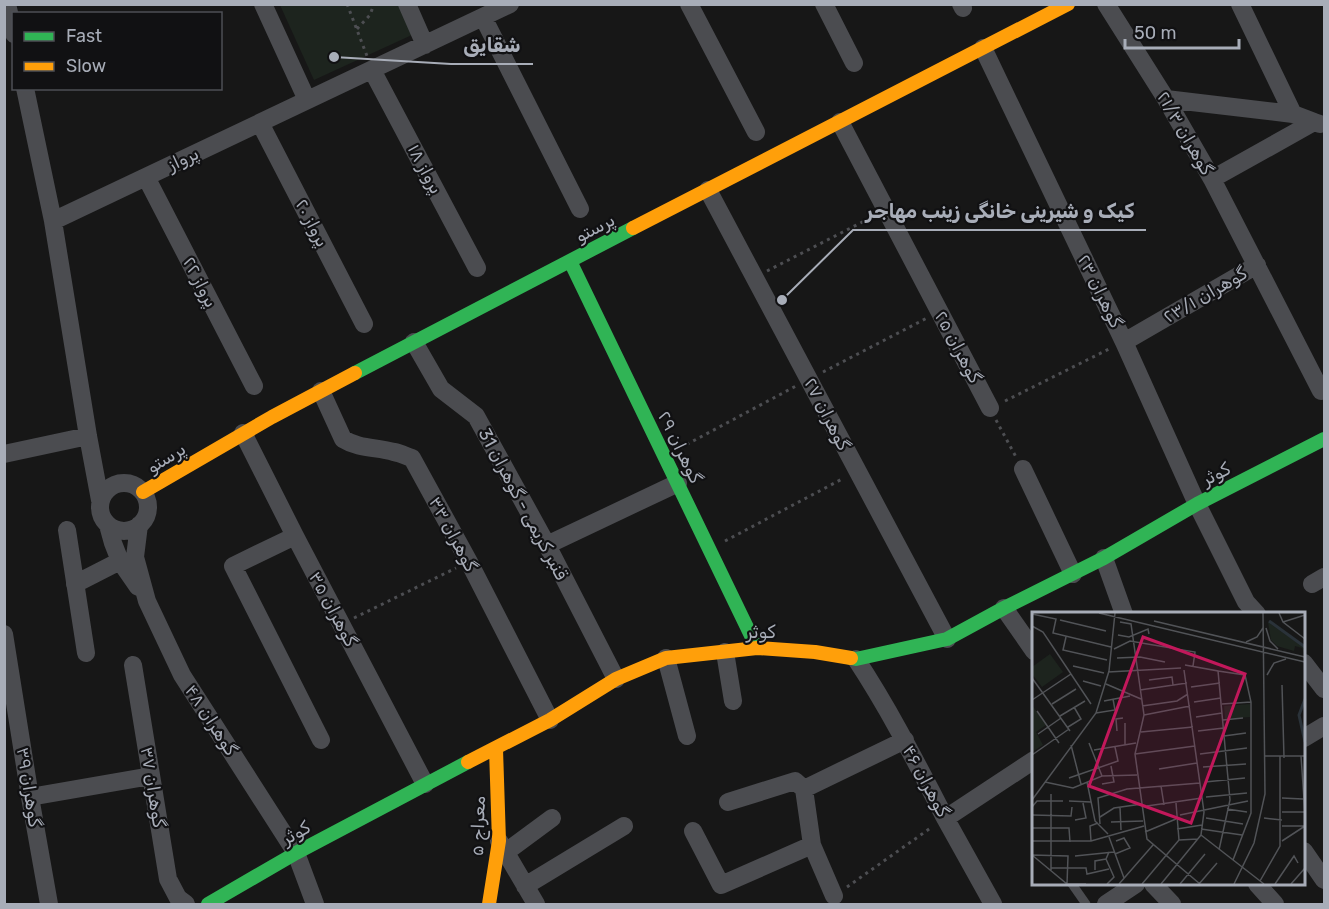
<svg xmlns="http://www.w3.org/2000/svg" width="1329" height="909" viewBox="0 0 1329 909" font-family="Rubik,'Noto Sans Arabic',sans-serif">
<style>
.green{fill:#1d241e}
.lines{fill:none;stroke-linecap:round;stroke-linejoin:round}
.path{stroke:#4d4e52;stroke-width:3;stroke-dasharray:3 4.5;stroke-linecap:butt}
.lane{stroke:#4b4c50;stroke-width:9}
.street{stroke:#4b4c50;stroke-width:18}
.fast{stroke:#30b455;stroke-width:14}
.slow{stroke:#ff9f0a;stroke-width:14}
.labels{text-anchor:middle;stroke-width:4.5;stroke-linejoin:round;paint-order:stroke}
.street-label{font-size:18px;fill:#a8adb8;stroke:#111113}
.inset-river{fill:none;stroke:#2a3239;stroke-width:3}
.inset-road{fill:none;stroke:#515357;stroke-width:1.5}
.view{fill:#c2185b;fill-opacity:0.15;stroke:#c2185b;stroke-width:3}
.inset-edge{fill:none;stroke:#a8adb8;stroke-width:3}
.leader{fill:none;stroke:#a8adb8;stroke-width:2}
.callout-dot{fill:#a8adb8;stroke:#111113;stroke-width:2}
.callout-label{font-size:20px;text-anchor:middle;font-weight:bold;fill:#a8adb8;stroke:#111113;stroke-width:4.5;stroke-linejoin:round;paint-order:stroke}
</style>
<rect width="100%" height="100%" fill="#171717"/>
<path class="green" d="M280,5H400L414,34L314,80Z"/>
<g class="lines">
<path class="path" d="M347,4L367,56
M357,29L370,15L374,4
M767,271L874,216
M823,372L927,318
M1005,401L1109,349
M996,420L1016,457
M680,448L796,386
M725,541L844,478
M354,618L456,568
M847,887L932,827"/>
<path class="lane" d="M1072,884L1086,904"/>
<path class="street" d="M7,4L14,34
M263,4L307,100
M407,4L425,45
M689,4L756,132
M824,4L854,63
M961,4L963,8
M1106,4L1166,99L1212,179L1321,391
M1240,4L1293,114
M483,17L580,209
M983,48L1124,342L1197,504L1246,602L1257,614
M372,70L477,268
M25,88L53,221
M1166,99L1293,114L1314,122
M840,122L990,408
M260,123L364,324
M146,177L254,386
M1212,179L1314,122L1320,124
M708,190L947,639
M414,342L441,389L476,416L547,545L616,679
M1124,342L1257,265
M321,391L343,439C359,449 377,447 394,452C400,453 406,456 412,458L469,562L550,720
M243,433L295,536L425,784
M4,454L88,436
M1023,469L1073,574
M100 507a24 24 0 1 1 48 0a24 24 0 1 1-48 0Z
M100,500L88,436L53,221L510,4
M108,525L113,543L120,561L138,587
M139,525L135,557L147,601L182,675L296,853L315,904
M67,530L86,653
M295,536L233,566L321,740
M547,545L678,483
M1104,558L1124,614
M75,584L120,561
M1312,584L1324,577
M1004,608L1034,651
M4,634L30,797L49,904
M725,652L733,701
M666,658L687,736
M856,659C889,709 916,762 944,816C960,845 977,875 993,904
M1304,663L1324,689
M133,665L168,879L178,898L186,904
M1304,738L1324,726
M804,789L812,845L834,896
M30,797L151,776
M728,802L795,781L804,789L905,740
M946,818L1034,760
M693,831L721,885L812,845
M499,841L536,904
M1304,851L1324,880
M506,852L552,818
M1153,884L1172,904
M1257,884L1275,904
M525,886L624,826
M1106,904L1136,884"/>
<path class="fast" d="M570,261L757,648
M355,373L633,228
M851,658L856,659L947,639L1004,608L1104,558L1197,504L1324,439
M208,904L296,853L468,762"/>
<path class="slow" d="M633,228L1068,4
M143,492L272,417L355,373
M468,762L550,720L616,679L666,658L757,648L815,652L851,658
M489,904L499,841L496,749"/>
</g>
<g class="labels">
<g class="street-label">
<text transform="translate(1185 133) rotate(60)" y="6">گوهران ۲۱/۳</text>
<text transform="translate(183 159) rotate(-25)" y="6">پرواز</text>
<text transform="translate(425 169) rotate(62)" y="6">پرواز ۱۸</text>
<text transform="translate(312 223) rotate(63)" y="6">پرواز ۲۰</text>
<text transform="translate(595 228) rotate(-27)" y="6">پرستو</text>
<text transform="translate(200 282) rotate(63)" y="6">پرواز ۲۲</text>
<text transform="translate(1100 291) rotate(64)" y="6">گوهران ۲۳</text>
<text transform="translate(1205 295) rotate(-30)" y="6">گوهران ۲۳/۱</text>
<text transform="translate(958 347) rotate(62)" y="6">گوهران ۲۵</text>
<text transform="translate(827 414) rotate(63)" y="6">گوهران ۲۷</text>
<text transform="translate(680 447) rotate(64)" y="6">گوهران ۲۹</text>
<text transform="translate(166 458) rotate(-31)" y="6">پرستو</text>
<text transform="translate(1216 474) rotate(-27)" y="6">کوثر</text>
<text transform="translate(523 504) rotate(62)" y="6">قنبر کریمی - گوهران 31</text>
<text transform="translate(453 534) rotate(62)" y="6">گوهران ۳۳</text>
<text transform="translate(333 609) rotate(62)" y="6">گوهران ۳۵</text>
<text x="761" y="638">کوثر</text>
<text transform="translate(211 720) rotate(57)" y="6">گوهران ۴۸</text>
<text transform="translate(926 781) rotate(62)" y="6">گوهران ۴۶</text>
<text transform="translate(29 787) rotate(81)" y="6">گوهران ۳۹</text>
<text transform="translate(153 787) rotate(81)" y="6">گوهران ۳۷</text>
<text transform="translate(478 826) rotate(-88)" y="6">معراج ۵</text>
<text transform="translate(296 833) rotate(-29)" y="6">کوثر</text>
</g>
</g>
<g transform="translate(1032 612)">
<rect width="273" height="273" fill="#171717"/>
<path d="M236,10L271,35L273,42L270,36L263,34L262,39L245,34L239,28ZM18,42L31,60L10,75L0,62V55ZM218,92V105L193,107L192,94ZM0,93L14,113L4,120L11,133L0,140Z" fill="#1d241e"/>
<path class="inset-river" d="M237,9L273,35M273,87L267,103L273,130"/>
<path class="inset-road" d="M67,1L273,50M247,1L251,10L273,27M0,2L24,7L21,21L79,35M28,8L74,19M122,9L273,45M88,10L99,12L112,103L103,142L115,227L168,272M251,10L273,3M0,14L11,20L39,62M234,16L238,29L246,37M86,23L97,25L116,17L117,22M34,25L31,38L75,48M214,30L225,25L231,16M82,37L98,29L163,40L161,54M85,46L108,45L133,50M153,53L186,59L198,188L187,238M41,54L72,61M152,58L172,200L169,223L232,272M186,59L213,63L219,90V201L201,248M76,60L149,56M235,63L242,51L254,47M0,66L38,119M117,68L140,65L141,73M51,69L69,74M74,72L109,87M250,73L252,146M159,75L188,71M108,78L155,71M0,88L39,62L59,92M72,89L98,84M162,90L189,86M20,92L44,77M190,92L219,90M110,94L145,89L156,82M5,99L27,131M64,101L83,98L81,87M112,103L158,94M28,104L53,89M164,105L190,101M191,108L211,106M36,115L49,107L42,95M85,119L84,107L91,106M166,119L192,116M109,120L161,115M6,122L29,106M192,124L214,121M57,131L70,164M39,133L49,172M93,133V111M62,138L104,131M103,142L163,134M168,142L215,136M0,143L37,117M233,144H273M269,144L273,202M171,155L214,152M127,157L165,151M37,166L86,149L83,135M13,170L41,176L70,164L105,163M55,170L63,209L76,222M173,170L213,166M70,172L82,170L79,154M129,174L132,193M19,182V259M174,185L215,181M250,186L271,187M0,188L64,101L77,59L83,1M37,189L59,190M115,194L170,186M0,195L5,189H31M88,195L89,218M195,197L215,200M250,200H272M0,203L39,204L40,195M148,203L216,189M68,205L82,196L110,192M174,206L211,212M232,206L250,208M43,208L54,206L51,191M79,210L111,209M68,212L66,186L95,177L168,171M250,214H273M0,216H37L38,230M145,217L170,213M169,217L210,223M113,220L144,207M77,225L92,266M147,228L166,227M0,229H59L112,214M59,229L58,214L66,211M250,229L273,214M83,242L98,236L92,226L84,229M0,243L35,272H54M0,243L36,244L35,272M43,244L82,240M19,256H54L55,262L77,257M63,258V249L74,247M228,269L248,234V144M75,272L82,265L74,247L77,240M87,272L121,233M110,272L147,228L144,191M129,272L169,223M148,272L173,242M167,272L185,251M202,272L222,231L233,182L231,1M243,272L262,244L266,251M259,272L273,256"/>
<path class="view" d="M111,25L213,62L159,211L57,174Z"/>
<rect width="273" height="273" class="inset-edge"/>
</g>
<path class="leader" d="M334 57L451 64H533M782 300L853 230H1146"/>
<g class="callout-dot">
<circle cx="334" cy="57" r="6"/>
<circle cx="782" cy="300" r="6"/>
</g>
<g class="callout-label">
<text x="492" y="52">شقایق</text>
<text x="1000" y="218">کیک و شیرینی خانگی زینب مهاجر</text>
</g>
<rect width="1329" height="909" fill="none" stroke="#a8adb8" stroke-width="12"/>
<rect x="12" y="12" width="210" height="78" fill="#111113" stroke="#4d4f55" stroke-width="1.5"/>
<rect x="24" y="32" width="30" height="9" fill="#30b455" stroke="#4d4f55" stroke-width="1.5"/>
<text x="66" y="42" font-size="18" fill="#a8adb8">Fast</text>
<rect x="24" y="62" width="30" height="9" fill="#ff9f0a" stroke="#4d4f55" stroke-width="1.5"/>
<text x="66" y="72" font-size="18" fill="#a8adb8">Slow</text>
<path d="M1125 39v9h114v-9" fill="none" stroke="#a8adb8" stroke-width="3"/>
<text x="1134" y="39" font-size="18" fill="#a8adb8" stroke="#111113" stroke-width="4.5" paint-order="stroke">50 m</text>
</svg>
